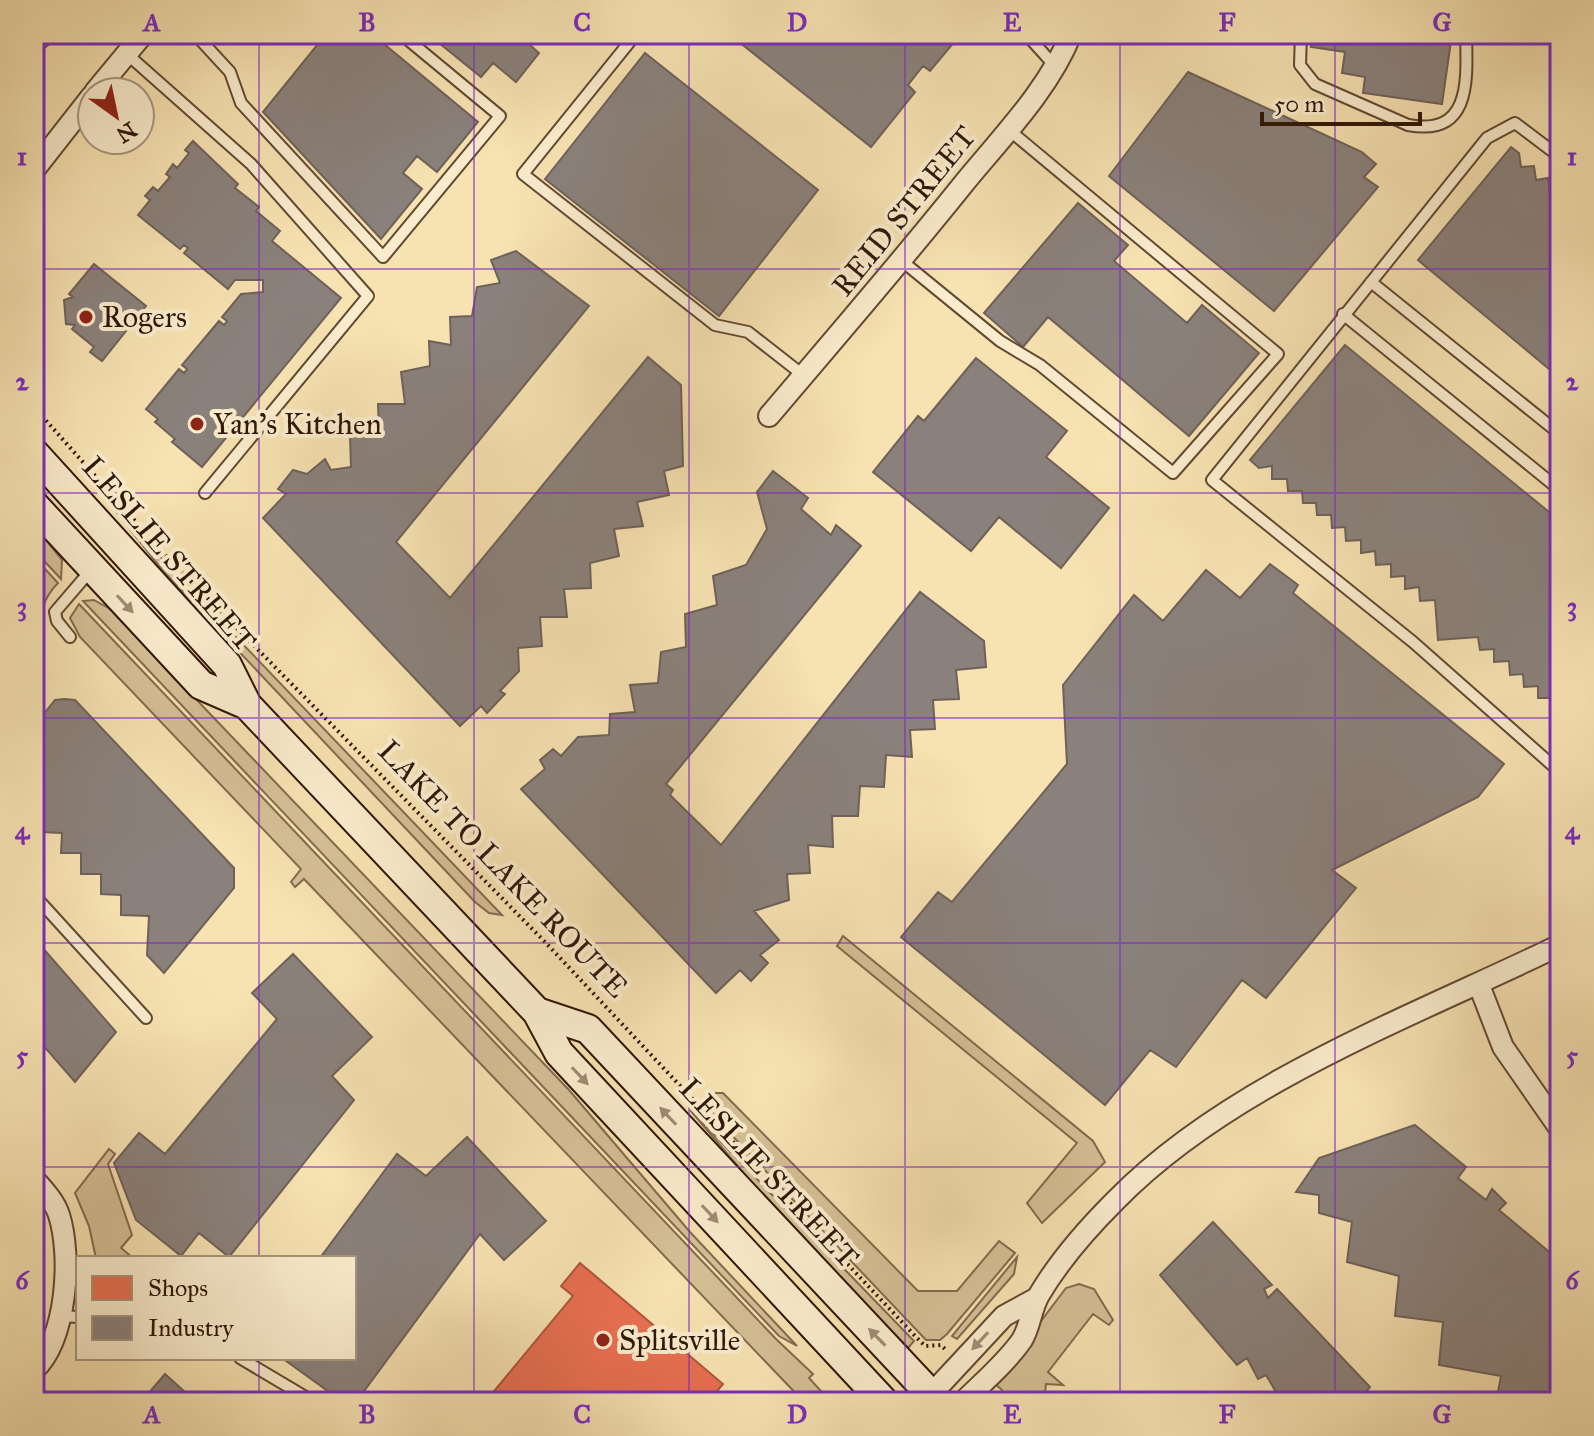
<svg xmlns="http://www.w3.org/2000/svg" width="1594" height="1436" viewBox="0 0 1594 1436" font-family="'IM FELL Great Primer',serif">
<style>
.green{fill:#d5bf95;stroke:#826a4e;stroke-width:2}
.shops{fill:#e76f51;stroke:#b0543b;stroke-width:2}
.industry{fill:#8a817c;stroke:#6f6159;stroke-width:2}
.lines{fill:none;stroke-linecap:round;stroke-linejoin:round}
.lane-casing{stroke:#624932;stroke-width:14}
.street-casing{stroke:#624932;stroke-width:24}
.secondary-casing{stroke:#301607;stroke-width:32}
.path{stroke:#301607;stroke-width:4;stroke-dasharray:2 4;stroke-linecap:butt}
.lane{stroke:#faeccd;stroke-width:10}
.street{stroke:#faeccd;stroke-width:20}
.secondary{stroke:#faeccd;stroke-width:28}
.oneway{fill:#9f8c74}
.grid{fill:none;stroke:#7b2cbf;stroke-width:2;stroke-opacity:0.55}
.poi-dot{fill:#8f2418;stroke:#faeccd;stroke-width:3}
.labels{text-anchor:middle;stroke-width:8;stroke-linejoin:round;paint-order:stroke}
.street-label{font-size:30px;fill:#301607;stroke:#faeccd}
.poi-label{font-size:30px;fill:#301607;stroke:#faeccd;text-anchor:start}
.neatline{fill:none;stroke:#7b2cbf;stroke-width:3}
.grid-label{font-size:26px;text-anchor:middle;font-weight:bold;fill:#7b2cbf}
</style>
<rect width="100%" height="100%" fill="#f7e2b2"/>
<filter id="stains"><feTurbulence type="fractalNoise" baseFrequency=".0025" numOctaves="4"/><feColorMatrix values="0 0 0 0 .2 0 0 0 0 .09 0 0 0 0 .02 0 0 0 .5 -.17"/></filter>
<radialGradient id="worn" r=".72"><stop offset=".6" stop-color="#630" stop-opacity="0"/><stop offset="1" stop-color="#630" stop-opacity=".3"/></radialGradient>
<path class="green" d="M93,478L169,567L502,915L489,913L475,902L164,572L90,479Z
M34,525L62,560L61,579L34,550Z
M34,557L58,583C28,613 52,635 34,659Z
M94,600L110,609L569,1090L690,1232L797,1346L779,1336L83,601Z
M79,604L776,1339L813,1374L809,1378L829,1400L834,1396L839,1402H804L304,879L295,887L291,882L301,869L80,637L70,618Z
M843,936L1093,1141L1105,1162L1042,1223L1027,1203L1077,1143L837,946Z
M716,1093H723L918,1291H957L999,1241L1015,1253L947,1334L940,1340H926L705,1107L703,1101Z
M690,1110L914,1341L908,1348L781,1217Z
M109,1149L115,1154L108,1164L132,1235L121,1248L133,1258H96L89,1226L75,1193Z
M1017,1257L1014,1274L957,1339L952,1336Z
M1079,1284L1094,1289L1113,1320L1109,1325L1093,1314L1048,1372L1063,1385L1046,1384L1044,1402H998L1002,1390L994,1383L1066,1288Z"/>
<path class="shops" d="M580,1263L723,1384L708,1402H485L573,1296L561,1286Z"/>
<path class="industry" d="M34,34H61L34,57Z
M326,34H372L478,122L437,172L417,156L403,173L422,189L381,239L263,112Z
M428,34H518L539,53L516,82L493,63L481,77Z
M729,34H961L930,71L923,66L908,85L915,92L871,147Z
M1313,34H1452L1442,104L1363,93L1365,77L1342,73L1345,52L1311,47Z
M645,53L818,190L719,316L545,179Z
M1188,72L1362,152L1376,164L1364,177L1378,187L1274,311L1109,176Z
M193,141L238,184L235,188L259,207L256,211L280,231L272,241L341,298L202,467L172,442L175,439L155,422L158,419L146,409L179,369L184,373L187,369L182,365L219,321L224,325L227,321L222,317L241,294L263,292V280H235L228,289L184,253L188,248L184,245L180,249L138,215L150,200L145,196L153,187L158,191L170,177L166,174L173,164L177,168L189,153L185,150Z
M1511,147L1519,153L1521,167L1534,166L1536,180L1548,178L1550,192L1560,190V378L1418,260Z
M1078,203L1128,245L1114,261L1187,323L1202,305L1259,353L1189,436L1048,317L1023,347L984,313Z
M516,251L589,306L396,542L450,598L648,357L681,385L683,466L664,471L669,495L637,502L643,526L614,529L619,556L590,563L591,588L564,589L567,617H540L542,646L518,648L519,671L500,691L505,694L487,713L481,706L460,726L263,518L286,494L278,489L293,470L307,474L325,459L331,470L351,467L350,436L379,430L378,404H405L401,372L430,366L429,341L451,345L450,317L472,316L477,287L500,283L491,260Z
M94,264L146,306L102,361L90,352L94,347L72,329L75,325L66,324L64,300L73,297L69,294Z
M1345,345L1560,521V710L1553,711L1552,698H1538V686L1524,687L1523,674L1510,675L1509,661L1494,662V649L1480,650L1478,637L1438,640L1435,600L1420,601L1419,587L1405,589V576L1391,577V564L1376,565L1375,551L1361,553V540L1346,541L1345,527L1332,528L1331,515H1317L1316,503H1303L1302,491H1288L1287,479H1272V466L1259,468L1250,460Z
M976,358L1067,431L1046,457L1109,508L1061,568L999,517L971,551L873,472L918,416L924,421Z
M773,471L808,498L801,509L831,535L836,525L861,546L666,784L673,790L670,795L721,845L920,592L984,641L986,667L956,670L959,699L933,700L935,729L910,730L912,757L886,755L884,787L860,786L858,816H832L833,847L808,845L810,873L787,874L789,900L754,911L779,940L760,955L768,963L751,981L740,970L716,993L521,789L545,769L540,760L553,749L561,756L578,737L609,735L610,714L635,712L630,685L658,683L661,652L686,647L685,614L717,605L713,576L746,565L767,529L757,492Z
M1270,564L1298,585L1293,593L1504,764L1478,797L1332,870L1356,888L1266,998L1242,980L1176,1067L1150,1050L1105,1105L901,937L938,892L952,902L1067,764L1063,685L1134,595L1163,621L1206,570L1240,598Z
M65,699L75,700L234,868V888L164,973L147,955L149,916L121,915V895L101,894V874H81V853H61L62,833L41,832V812L34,811V726L55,700Z
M34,938L116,1032L75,1082L34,1035Z
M293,954L372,1037L332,1076L354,1100L229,1257L199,1233L181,1256L136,1220L114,1163L139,1133L165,1154L277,1019L252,993Z
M1415,1125L1466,1167L1458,1178L1486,1200L1492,1189L1506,1203L1499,1210L1560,1261V1271L1556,1275L1560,1279V1394L1550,1402H1496L1501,1376L1439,1365L1443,1322L1395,1316L1399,1276L1347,1262L1352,1222L1319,1213V1195L1296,1192L1319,1158Z
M467,1137L546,1221L504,1260L480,1234L356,1402H343L282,1358H354V1258H320L397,1154L426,1176Z
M1213,1222L1272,1285L1264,1289L1268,1298L1277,1289L1370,1387L1364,1394L1367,1402H1297L1287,1391L1279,1397L1266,1375L1258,1379L1247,1358L1237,1365L1160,1275Z
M165,1374L196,1402H141Z"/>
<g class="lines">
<g class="lane-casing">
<path id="lane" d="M195,34L230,72L241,103L383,257L500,116L401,34
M636,34L523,174L715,325L748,332L803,375
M1026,34L1054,65
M1301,34L1300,65L1315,84L1408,125C1472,137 1467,79 1466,34
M127,54L251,164L368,296L205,493
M1560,157L1515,123L1487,138L1212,480L1413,642L1560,772
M902,261L1000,341L1040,365L1173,473L1278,354L1009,130
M1371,282L1560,434
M1343,314L1560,490
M70,637L57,621L55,612L91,570
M34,895L146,1018
M60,1316L78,1317
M240,1358L314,1402"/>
</g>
<g class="street-casing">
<path id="street" d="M95,92L143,34
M34,170L92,96
M769,416C835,338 901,262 965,182C1002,137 1049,89 1071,34
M1479,985L1503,1047L1560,1129
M34,1179C43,1189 55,1202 59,1215C72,1256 67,1339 34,1370
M924,1402L1004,1316L1037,1298
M963,1402C982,1383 1006,1363 1022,1340C1030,1327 1031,1309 1039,1295C1059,1261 1087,1229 1115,1201C1230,1083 1414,1016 1560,945"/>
</g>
<g class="secondary-casing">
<path id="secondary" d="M34,453L227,665L247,705L537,1012L559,1053L884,1402
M34,505L201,685L247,705
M537,1012L588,1029L938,1402"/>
</g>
<path class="path" d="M34,407L167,557L546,943L917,1338L925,1346L941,1345L945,1349"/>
<use href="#lane" class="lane"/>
<use href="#street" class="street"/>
<use href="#secondary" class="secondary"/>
</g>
<defs><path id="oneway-solid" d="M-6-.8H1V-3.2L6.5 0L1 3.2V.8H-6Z" transform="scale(2)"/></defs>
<g class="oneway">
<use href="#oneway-solid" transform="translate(125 604) rotate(47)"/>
<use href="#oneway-solid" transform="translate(580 1076) rotate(47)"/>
<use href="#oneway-solid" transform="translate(668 1116) rotate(-133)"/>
<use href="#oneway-solid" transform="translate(710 1214) rotate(47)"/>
<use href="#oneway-solid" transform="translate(877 1337) rotate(-134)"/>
<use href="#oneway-solid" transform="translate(980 1341) rotate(133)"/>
</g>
<path class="grid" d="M259,34V1258M474,34V1402M689,34V1402M905,34V1402M1120,34V1402M1335,34V1402M34,269H1560M34,493H1560M34,718H1560M34,943H1560M34,1167H1560M259,1358V1402"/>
<g class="poi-dot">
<circle cx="86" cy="317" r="8"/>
<circle cx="197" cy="424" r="8"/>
<circle cx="603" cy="1340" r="8"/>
</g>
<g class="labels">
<g class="street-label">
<text transform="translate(904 211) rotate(-51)" y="10">REID STREET</text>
<text transform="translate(169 554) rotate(49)" y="10">LESLIE STREET</text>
<text transform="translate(503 869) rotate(46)" y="10">LAKE TO LAKE ROUTE</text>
<text transform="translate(769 1173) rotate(47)" y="10">LESLIE STREET</text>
</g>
<g class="poi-label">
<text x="102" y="327">Rogers</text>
<text x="213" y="434">Yan's Kitchen</text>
<text x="619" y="1350">Splitsville</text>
</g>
</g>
<rect width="1594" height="1436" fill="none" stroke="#f7e2b2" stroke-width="88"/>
<rect x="76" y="1256" width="280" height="104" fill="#faeccd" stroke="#a9967e" stroke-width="2"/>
<rect x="92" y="1276" width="40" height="24" fill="#e76f51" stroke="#a9967e" stroke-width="2"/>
<text x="148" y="1296" font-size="24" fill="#301607">Shops</text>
<rect x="92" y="1316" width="40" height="24" fill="#8a817c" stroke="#a9967e" stroke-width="2"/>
<text x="148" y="1336" font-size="24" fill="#301607">Industry</text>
<g transform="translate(116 116) rotate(147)"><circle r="38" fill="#faeccd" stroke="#a9967e" stroke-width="2"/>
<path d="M0-6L14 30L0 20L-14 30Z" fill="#8f2418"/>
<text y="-12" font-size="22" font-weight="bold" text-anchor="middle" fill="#301607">N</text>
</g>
<path d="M1262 112v12h158v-12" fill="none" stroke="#301607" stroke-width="4"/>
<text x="1274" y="112" font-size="24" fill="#301607" stroke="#faeccd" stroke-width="6" paint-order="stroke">50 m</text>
<rect x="44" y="44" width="1506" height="1348" class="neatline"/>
<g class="grid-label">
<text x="152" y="31">A</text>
<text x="367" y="31">B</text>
<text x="582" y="31">C</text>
<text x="797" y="31">D</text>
<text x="1012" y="31">E</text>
<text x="1227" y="31">F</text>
<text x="1442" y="31">G</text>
<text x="22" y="165">1</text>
<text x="1572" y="165">1</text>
<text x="22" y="390">2</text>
<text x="1572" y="390">2</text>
<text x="22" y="615">3</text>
<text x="1572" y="615">3</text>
<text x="22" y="839">4</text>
<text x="1572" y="839">4</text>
<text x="22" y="1064">5</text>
<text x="1572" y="1064">5</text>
<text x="22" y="1289">6</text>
<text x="1572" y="1289">6</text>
<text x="152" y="1423">A</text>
<text x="367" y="1423">B</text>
<text x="582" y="1423">C</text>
<text x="797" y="1423">D</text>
<text x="1012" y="1423">E</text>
<text x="1227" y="1423">F</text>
<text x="1442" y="1423">G</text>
</g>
<rect width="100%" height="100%" filter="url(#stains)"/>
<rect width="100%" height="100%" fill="url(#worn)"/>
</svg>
